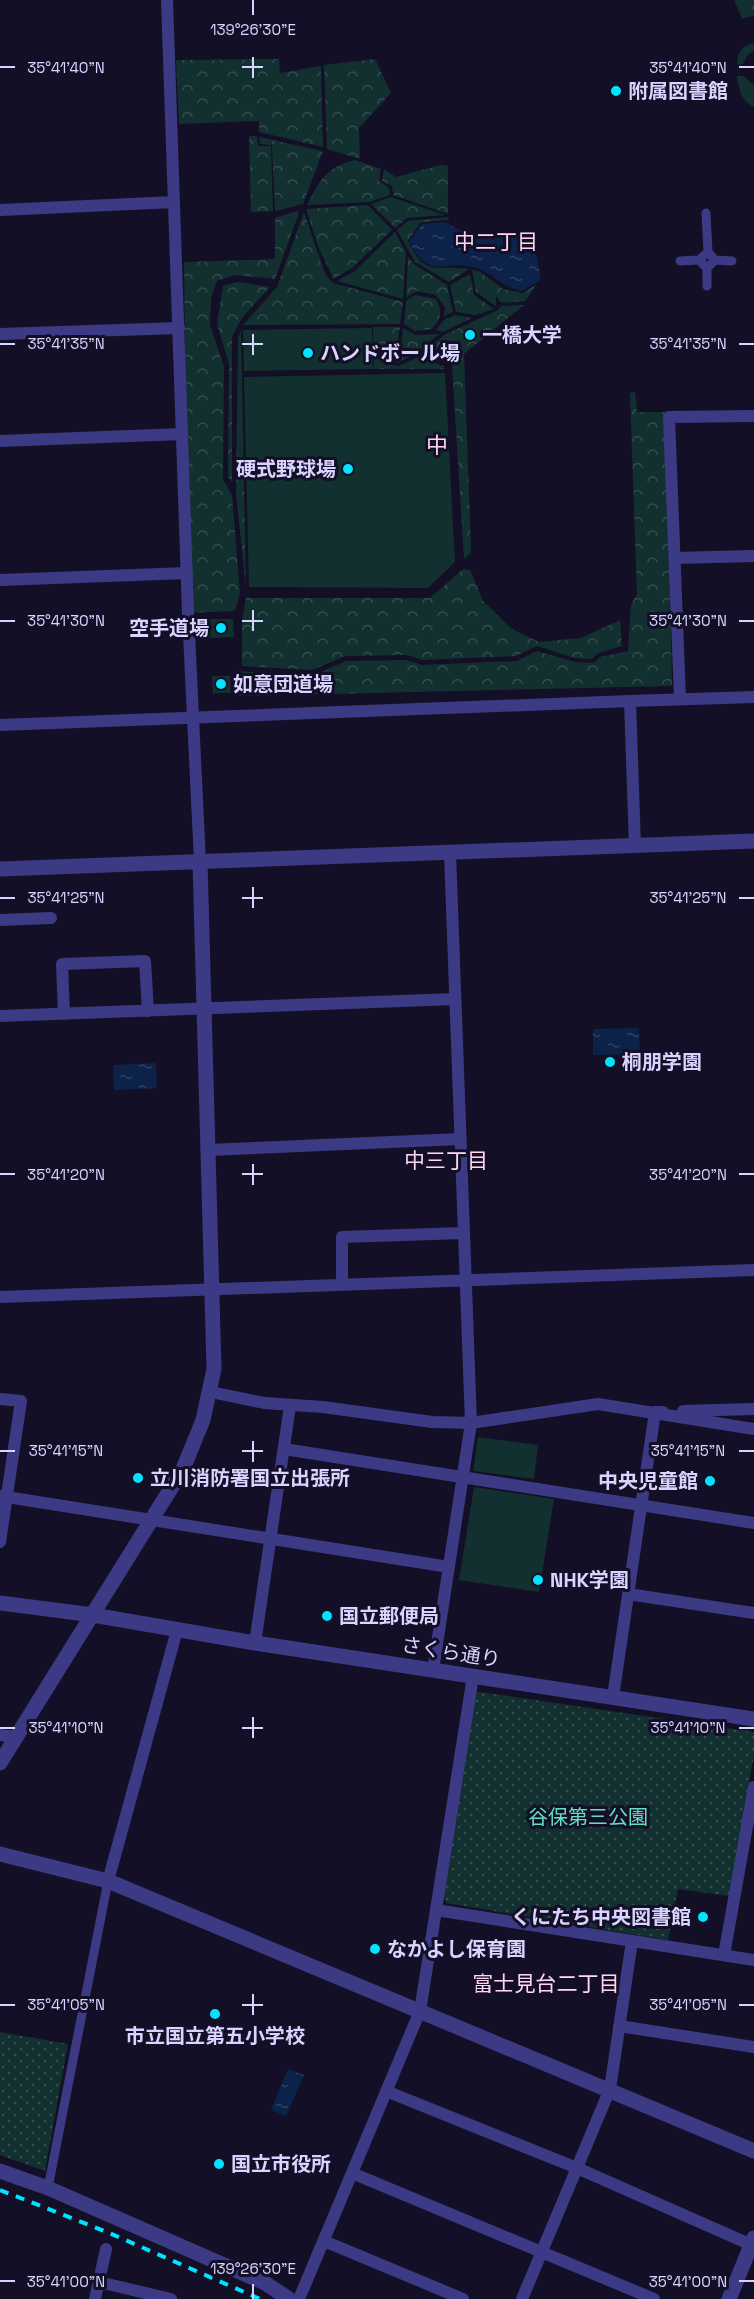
<svg xmlns="http://www.w3.org/2000/svg" width="754" height="2299" viewBox="0 0 754 2299" font-family="'Space Grotesk','Noto Sans JP',sans-serif">
<style>
.green{fill:#12302f}
.forest{fill:url(#forest-crowns)}
.park{fill:url(#park-dots)}
.water{fill:url(#water-ripples)}
.lines{fill:none;stroke-linecap:round;stroke-linejoin:round}
.pedestrian{stroke:#3d3a85;stroke-width:9}
.minor{stroke:#3d3a85;stroke-width:12}
.tertiary{stroke:#3d3a85;stroke-width:15}
.rail{stroke:#00e5ff;stroke-width:4;stroke-dasharray:9 8;stroke-linecap:butt}
.ticks{fill:none;stroke:#d9d4ff;stroke-width:2}
.poi-dot{fill:#00e5ff;stroke:#130f26;stroke-width:2}
.labels{text-anchor:middle;stroke-width:6;stroke-linejoin:round;paint-order:stroke}
.poi-label{font-size:20px;font-weight:bold;fill:#d9d4ff;stroke:#130f26;text-anchor:start}
.street-label{font-size:20px;fill:#d9d4ff;stroke:#130f26}
.park-label{font-size:20px;fill:#5fe0c0;stroke:#130f26}
.neighbourhood-label{font-size:21px;fill:#ffd6f0;stroke:#130f26}
.quarter-label{font-size:22px;fill:#ffd6f0;stroke:#130f26}
.ticks-label{font-size:15px;text-anchor:middle;fill:#d9d4ff;stroke:#130f26;stroke-width:6;stroke-linejoin:round;paint-order:stroke}
</style>
<defs>
<pattern id="forest-crowns" width="20" height="18" patternUnits="userSpaceOnUse" patternTransform="scale(1.5)"><rect width="20" height="18" fill="#12302f"/><path d="M2 6a3 3 0 1 1 6 0M12 15a3 3 0 1 1 6 0" fill="none" stroke="#344d4e"/></pattern>
<pattern id="park-dots" width="8" height="8" patternUnits="userSpaceOnUse" patternTransform="scale(1.5)"><rect width="8" height="8" fill="#12302f"/><path d="M2 2h.1M6 6h.1" fill="none" stroke="#344d4e" stroke-width="1.8" stroke-linecap="round"/></pattern>
<pattern id="water-ripples" width="26" height="14" patternUnits="userSpaceOnUse" patternTransform="scale(1.5)"><rect width="26" height="14" fill="#0c2248"/><path d="M2 4q2-2 4 0t4 0M15 11q2-2 4 0t4 0" fill="none" stroke="#2f4163"/></pattern>
</defs>
<rect width="100%" height="100%" fill="#130f26"/>
<path class="green" d="M754,43V50L747,56L742,65L737,64C737,52 742,46 754,43Z
M737,76H743L754,85V107C741,101 739,90 737,76Z
M372,328L373,369L244,371L243,330Z
M445,373L455,562L428,588L249,587L244,377Z
M208,619H233L234,637L208,638Z
M212,676H230L231,693H213Z
M478,1437L538,1445L534,1479L473,1471Z
M474,1487L554,1499L539,1592L459,1580Z"/>
<path class="forest" d="M734,0H754V16L742,18Z
M279,59L280,73L321,66L323,147L259,132V121L179,124L176,60Z
M375,59L391,93L359,128L360,159L327,149L324,65Z
M249,136H257L258,146H271L273,211L251,212Z
M259,137L323,151L303,204L275,211L272,145L260,144Z
M355,160L381,169L379,181L389,188L390,195L369,202L307,205C321,179 325,168 355,160Z
M441,165L448,166V214L393,195L392,186L382,181L384,169L396,177Z
M391,197L445,215L407,218L395,228L371,204Z
M368,205L392,230L353,267L334,279L319,249L306,209Z
M297,211L299,213L275,279L234,275L217,281L211,298L210,325L224,367L223,479L232,495L240,593L235,611L188,613L184,262L275,259V218Z
M304,212L325,274L333,283L403,302L400,324L243,325L277,287Z
M449,217L448,220L421,222L408,241C425,278 436,264 469,269L449,282L415,262L397,230L408,221Z
M395,232L406,252L403,299L337,281L355,271Z
M408,257L414,264L447,285L453,312L444,316L445,307L436,295L416,291L406,298Z
M472,270L479,271L503,289L523,293L537,284L525,301L501,303L496,296V306L476,292Z
M470,274L474,295L494,309L476,315L456,312L450,285Z
M238,282L270,287L241,319L232,337V482L228,477L229,364L217,324L223,286Z
M415,295L436,299C443,312 441,318 432,329L415,331L404,324L406,301Z
M524,305L464,354L471,549L470,554L464,559L452,365L421,354L444,335L498,310L501,306Z
M455,315L472,318L443,332L436,330L444,320Z
M373,327H400L396,350L382,359L383,363L399,366L418,357L444,366V369H374Z
M403,328L415,335L439,334L416,354L397,363L388,360L400,352Z
M241,331L246,587L236,494L238,338Z
M635,392L637,412H666L672,686L239,696L238,671L312,676L346,661L407,660L422,665L517,661L537,651L575,662L594,663L600,657L628,651L631,605L637,594L630,393Z
M463,569L470,570L483,601L512,629L539,642L581,638L620,620L622,646L598,653L592,659L575,658L537,646L516,656L423,660L407,655L345,656L312,670L242,666V621L246,598H430Z"/>
<path class="park" d="M474,1691L754,1732V1755L729,1896L678,1889L668,1940L446,1903L443,1894Z
M0,2032L68,2044L45,2171L0,2155Z"/>
<path class="water" d="M445,222L477,239L509,237L527,240L537,257L541,280L522,291C501,286 498,278 481,270C449,255 431,285 409,242L422,224Z
M639,1028L640,1054L593,1055V1029Z
M156,1063L157,1088L114,1090L113,1065Z
M288,2069L304,2075L286,2116L271,2110Z"/>
<g class="lines">
<path class="pedestrian" d="M706,213L708,252L715,260L707,268L699,260L708,252
M715,260L732,261
M680,261L699,260
M707,268V286
M48,2188L108,1881"/>
<path class="minor" d="M167,0L188,613L200,862
M0,210L174,202
M0,334L179,328
M0,441L182,434
M675,558L754,556
M0,580L187,573
M680,699L669,417L754,416
M630,701L754,697
M0,725L630,701L635,846
M0,920L51,918
M64,1014L62,964L145,961L148,1011
M0,1016L455,999
M208,1150L460,1139
M342,1284V1237L463,1233
M0,1297L754,1270
M211,1392L264,1403L323,1407L432,1422L471,1423L598,1404L754,1429
M0,1399L21,1401L0,1542
M683,1411L754,1409
M284,1449L754,1523
M0,1496L449,1567
M628,1594L754,1613
M255,1643L290,1406
M433,1670L471,1423L450,853
M613,1697L655,1412H663
M0,1735L15,1737
M108,1881L177,1630
M436,1910L754,1960
M724,1955L754,1787
M619,2026L754,2047
M386,2091L577,2168L754,2246
M352,2173L654,2299
M324,2241L463,2299
M99,2282L171,2299
M95,2299L106,2249
M299,2299L420,2011L473,1676
M522,2299L610,2089L632,1941"/>
<path class="tertiary" d="M0,869L754,841
M0,1603L93,1615L255,1643L754,1719
M0,1763L183,1469L203,1420L214,1369L200,862
M0,1854L108,1881L754,2151
M0,2171L48,2188L265,2283L289,2299
M729,2299L754,2238"/>
<path class="rail" d="M0,2190L107,2232L260,2299"/>
</g>
<path class="ticks" d="M253,0V15M253,57V78M0,67H15M242,67H263M739,67H754M253,334V355M0,344H15M242,344H263M739,344H754M253,610V631M0,621H15M242,621H263M739,621H754M253,887V908M0,898H15M242,898H263M739,898H754M253,1164V1185M0,1174H15M242,1174H263M739,1174H754M253,1441V1462M0,1451H15M242,1451H263M739,1451H754M253,1717V1738M0,1728H15M242,1728H263M739,1728H754M253,1994V2015M0,2005H15M242,2005H263M739,2005H754M0,2281H15M739,2281H754M253,2284V2299"/>
<g class="poi-dot">
<circle cx="616" cy="91" r="6"/>
<circle cx="470" cy="335" r="6"/>
<circle cx="308" cy="353" r="6"/>
<circle cx="348" cy="469" r="6"/>
<circle cx="221" cy="628" r="6"/>
<circle cx="221" cy="684" r="6"/>
<circle cx="610" cy="1062" r="6"/>
<circle cx="138" cy="1478" r="6"/>
<circle cx="710" cy="1481" r="6"/>
<circle cx="538" cy="1580" r="6"/>
<circle cx="327" cy="1616" r="6"/>
<circle cx="703" cy="1917" r="6"/>
<circle cx="375" cy="1949" r="6"/>
<circle cx="215" cy="2014" r="6"/>
<circle cx="219" cy="2164" r="6"/>
</g>
<g class="labels">
<g class="poi-label">
<text x="628" y="98">附属図書館</text>
<text x="482" y="342">一橋大学</text>
<text x="320" y="360">ハンドボール場</text>
<text x="336" y="476" text-anchor="end">硬式野球場</text>
<text x="209" y="635" text-anchor="end">空手道場</text>
<text x="233" y="691">如意団道場</text>
<text x="622" y="1069">桐朋学園</text>
<text x="150" y="1485">立川消防署国立出張所</text>
<text x="698" y="1488" text-anchor="end">中央児童館</text>
<text x="550" y="1587">NHK学園</text>
<text x="339" y="1623">国立郵便局</text>
<text x="691" y="1924" text-anchor="end">くにたち中央図書館</text>
<text x="387" y="1956">なかよし保育園</text>
<text x="215" y="2043" text-anchor="middle">市立国立第五小学校</text>
<text x="231" y="2171">国立市役所</text>
</g>
<g class="street-label">
<text transform="translate(451 1652) rotate(9)" y="7">さくら通り</text>
</g>
<g class="park-label">
<text x="588" y="1824">谷保第三公園</text>
</g>
<g class="neighbourhood-label">
<text x="496" y="249">中二丁目</text>
<text x="446" y="1168">中三丁目</text>
<text x="546" y="1991">富士見台二丁目</text>
</g>
<g class="quarter-label">
<text x="437" y="453">中</text>
</g>
</g>
<g class="ticks-label">
<text x="253" y="35">139°26'30"E</text>
<text x="66" y="73">35°41'40"N</text>
<text x="688" y="73">35°41'40"N</text>
<text x="66" y="349">35°41'35"N</text>
<text x="688" y="349">35°41'35"N</text>
<text x="66" y="626">35°41'30"N</text>
<text x="688" y="626">35°41'30"N</text>
<text x="66" y="903">35°41'25"N</text>
<text x="688" y="903">35°41'25"N</text>
<text x="66" y="1180">35°41'20"N</text>
<text x="688" y="1180">35°41'20"N</text>
<text x="66" y="1456">35°41'15"N</text>
<text x="688" y="1456">35°41'15"N</text>
<text x="66" y="1733">35°41'10"N</text>
<text x="688" y="1733">35°41'10"N</text>
<text x="66" y="2010">35°41'05"N</text>
<text x="688" y="2010">35°41'05"N</text>
<text x="253" y="2274">139°26'30"E</text>
<text x="66" y="2287">35°41'00"N</text>
<text x="688" y="2287">35°41'00"N</text>
</g>
</svg>
